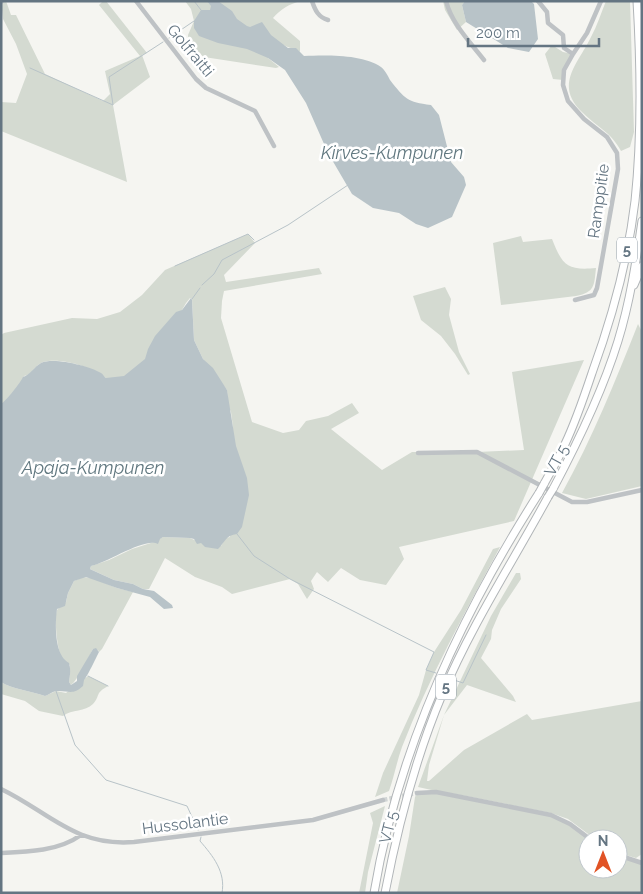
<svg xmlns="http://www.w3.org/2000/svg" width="643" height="894" viewBox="0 0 643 894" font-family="Raleway,sans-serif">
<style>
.green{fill:#d4dad1}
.water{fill:#b8c3c8}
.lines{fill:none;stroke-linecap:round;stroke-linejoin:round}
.stream{stroke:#b8c3c8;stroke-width:1}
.minor-tunnel{stroke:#d1d5d5;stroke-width:4.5;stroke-dasharray:4.5 2;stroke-linecap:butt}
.highway-casing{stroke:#b1b5b8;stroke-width:9}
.minor{stroke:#bec2c5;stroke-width:4.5}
.highway{stroke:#fff;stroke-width:7}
.highway-bridge-casing{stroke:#b1b5b8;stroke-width:9;stroke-linecap:butt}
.highway-bridge{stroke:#fff;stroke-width:7}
.labels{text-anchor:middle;stroke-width:5;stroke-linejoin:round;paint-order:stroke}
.shield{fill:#fff;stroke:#929ea8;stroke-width:1}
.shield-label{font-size:15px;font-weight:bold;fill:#647582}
.street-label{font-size:16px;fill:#647582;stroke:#fff}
.water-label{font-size:18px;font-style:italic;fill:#60777f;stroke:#fff}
</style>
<rect width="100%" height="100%" fill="#f5f5f1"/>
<path class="green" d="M1,1H6L11,15H16L45,74L103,101L110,94L105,71L140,56L99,5L103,1H106L147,53L142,55L150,77L113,105L127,182L1,131V102L16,103L27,74L16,44L3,19Z
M185,1H301C289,4 281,9 273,18L300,41V52C295,47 289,49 284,45L268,58L279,67L276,68L204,57L189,48L188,35L194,21L191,9Z
M443,1H465L462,5L466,22L457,30L445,10Z
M606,1H630L634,132L630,147L621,151C611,132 597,127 583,113C553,85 578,64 591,37C597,26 601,13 606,1Z
M552,45L563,52L573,54L564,70L563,80L553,79L545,54Z
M248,234L255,243L224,275L226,282L319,268L322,274L224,291L222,301L221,318L252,422L283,433L299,430L306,421L328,416L352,403L359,413L331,429L382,470L412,452H477L524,450L512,372L584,360L514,521L399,547L404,559L386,585L360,580L341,568L328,582L317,572L311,581L314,589L307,599L298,584L290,579L232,594L222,587L195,577L165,558L149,589H143L133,584L114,580L90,569L91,566L109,560L132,549L154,542L163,537L190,538L201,543L221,546L225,538L230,537L233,427L231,412L228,405L227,390L203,359L194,340L192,299L190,298L186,303L159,350L125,380L106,378C92,367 61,357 43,362C35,365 32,375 24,376L1,452V335L4,333L72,318L97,319L120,312L142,295L165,270Z
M521,236L523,242L552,239C562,264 566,271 596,268C594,286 595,292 576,296L501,305L493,243Z
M445,287L451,299L449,315L459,352L470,374L468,375L455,354L441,336L421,320L413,296Z
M638,324L642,332V486L586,499L562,493C592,439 615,382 638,324Z
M500,547C465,612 429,678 402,747C397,761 394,777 389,791L375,797L383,773L419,695L426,670L434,652L461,610L493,549Z
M516,573H520L521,579L501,609L492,630L491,639L481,658L513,696L516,702L467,685L444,715L429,765L427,781H429L464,750L527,714L532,720L642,701V854L636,858L618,853V839H595L568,819L551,813L466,796L438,791L551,815L570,824L588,839V869H618V855L642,863V893H397L409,836L415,797L417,793L436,791L418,787L444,715L491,616Z
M83,577L92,578L117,588L133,592L102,649L99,652L98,650L93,649C88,658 78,680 71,685L69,682L70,675V665C65,662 61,659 60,653C57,646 54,616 57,610C59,607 64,604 66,602L68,593L74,581Z
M88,676L108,686C94,694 101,695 93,704C85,712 72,709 63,716L39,711L25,701L1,694V682C12,689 31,691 45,696L56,691L66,693Z
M385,806L368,872L365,893H359L373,823L370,813Z"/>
<path class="water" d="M207,1H218L232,11L237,19L247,26L250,27L262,22L271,35L288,48H296L304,56C325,55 363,54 381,67C385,70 388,76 390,80C405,99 407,102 431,105L439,115L451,162L464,177L466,185L452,217L428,228L416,224L399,213L373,208L352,194L328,153L306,103L285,70L268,58L247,49L218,43L199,36L194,28V21L201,10H210L211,6Z
M465,1H531L534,4L538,39L529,52L508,48L466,22L462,5Z
M191,298L192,300L194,340L203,359L213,368L227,390L236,446L247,478L249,495L242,527L237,534C226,535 225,542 218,549L205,547L201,543L197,544L194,539L190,538L163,537L160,539L158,544C145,537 107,563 91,566L90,569L92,570L114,580L133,584L143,589L154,591L172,605L173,608L164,609L150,597L117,588L86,577L74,581L68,593L65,606L57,609C55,624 54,655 69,663C71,669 70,676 69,682L71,685L77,681V676L93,649L96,648L99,652C96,658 87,677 84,680L83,686C72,696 69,690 56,691C52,692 48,695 45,696C31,691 12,689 1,682V404C6,401 21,382 23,377C30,375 34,367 41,363C54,357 89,366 101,373C103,374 104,377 106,378L124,376L145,359L148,349L155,336L176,312L182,310Z"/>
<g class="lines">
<path class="stream" d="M194,1L201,10
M169,38L194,21
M30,68L113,105L109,77L163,42
M175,266L248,234L254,240
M202,285L214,274L222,260L288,225L348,185
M192,299L200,288
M237,534L254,556L290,579L434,652L426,670L436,673
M88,676L108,686
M454,680L463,683L486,635
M56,691L75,745L106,780L187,806L198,830
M201,837L200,841C213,856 226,872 222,893"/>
<path class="minor-tunnel" d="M383,800L417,793"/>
<g class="highway-casing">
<path id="highway" d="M634,285L642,266
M544,484C551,471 559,458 565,444C576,421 584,397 592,373C612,318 628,260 635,201C642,135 641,68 637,1
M553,489C578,442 602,393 618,341C630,302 636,262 642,221
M374,893C398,749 461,615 539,493
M385,893C398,825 415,759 442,695C471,626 512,563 548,497"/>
</g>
<path class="minor" d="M136,1L196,79L206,88L255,111L274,146
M312,1C315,10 318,17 328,20
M446,1C452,24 470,42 484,60
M538,1L547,12L548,23L563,35L564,48L573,54
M1,2L2,1
M575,300L594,295L597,288L618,169L617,153L607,137L584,119L568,101L563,85L564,70L573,54L587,33L601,1
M418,453L477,452L572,502H587L642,490
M1,789C49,812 75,847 134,842L313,820L383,800
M417,793L436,792L551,815L570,824L590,839
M1,853C28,852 59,851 81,835
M618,855L642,863"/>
<use href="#highway" class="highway"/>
<g class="highway-bridge-casing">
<path id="highway-bridge" d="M539,493L544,484
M548,497L553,489"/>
</g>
<use href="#highway-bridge" class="highway-bridge"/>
</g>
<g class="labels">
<g class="shield">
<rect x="617" y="237.5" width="20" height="25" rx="4"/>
<rect x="436" y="674.5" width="20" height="25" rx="4"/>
</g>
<g class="shield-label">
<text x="627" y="255">5</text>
<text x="446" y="692">5</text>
</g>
<g class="street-label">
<text transform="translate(191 50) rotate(50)" y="6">Golfraitti</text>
<text transform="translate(598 201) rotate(-82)" y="6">Ramppitie</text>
<text transform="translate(556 460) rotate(-62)" y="6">VT 5</text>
<text transform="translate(185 823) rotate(-7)" y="6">Hussolantie</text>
<text transform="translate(388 827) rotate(-76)" y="6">VT 5</text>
</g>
<g class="water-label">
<text x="392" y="159">Kirves-Kumpunen</text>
<text x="93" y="474">Apaja-Kumpunen</text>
</g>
</g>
<rect width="643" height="894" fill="none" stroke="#647582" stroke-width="5"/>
<g transform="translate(603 854)"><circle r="24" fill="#ffffff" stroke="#c1c8cd"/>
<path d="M0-4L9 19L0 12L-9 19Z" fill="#e15325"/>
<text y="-8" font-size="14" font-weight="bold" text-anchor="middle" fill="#647582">N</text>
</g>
<path d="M468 38v8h131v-8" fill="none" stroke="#647582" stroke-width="2.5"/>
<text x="476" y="38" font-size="15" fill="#647582" stroke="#ffffff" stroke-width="4" paint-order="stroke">200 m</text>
</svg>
